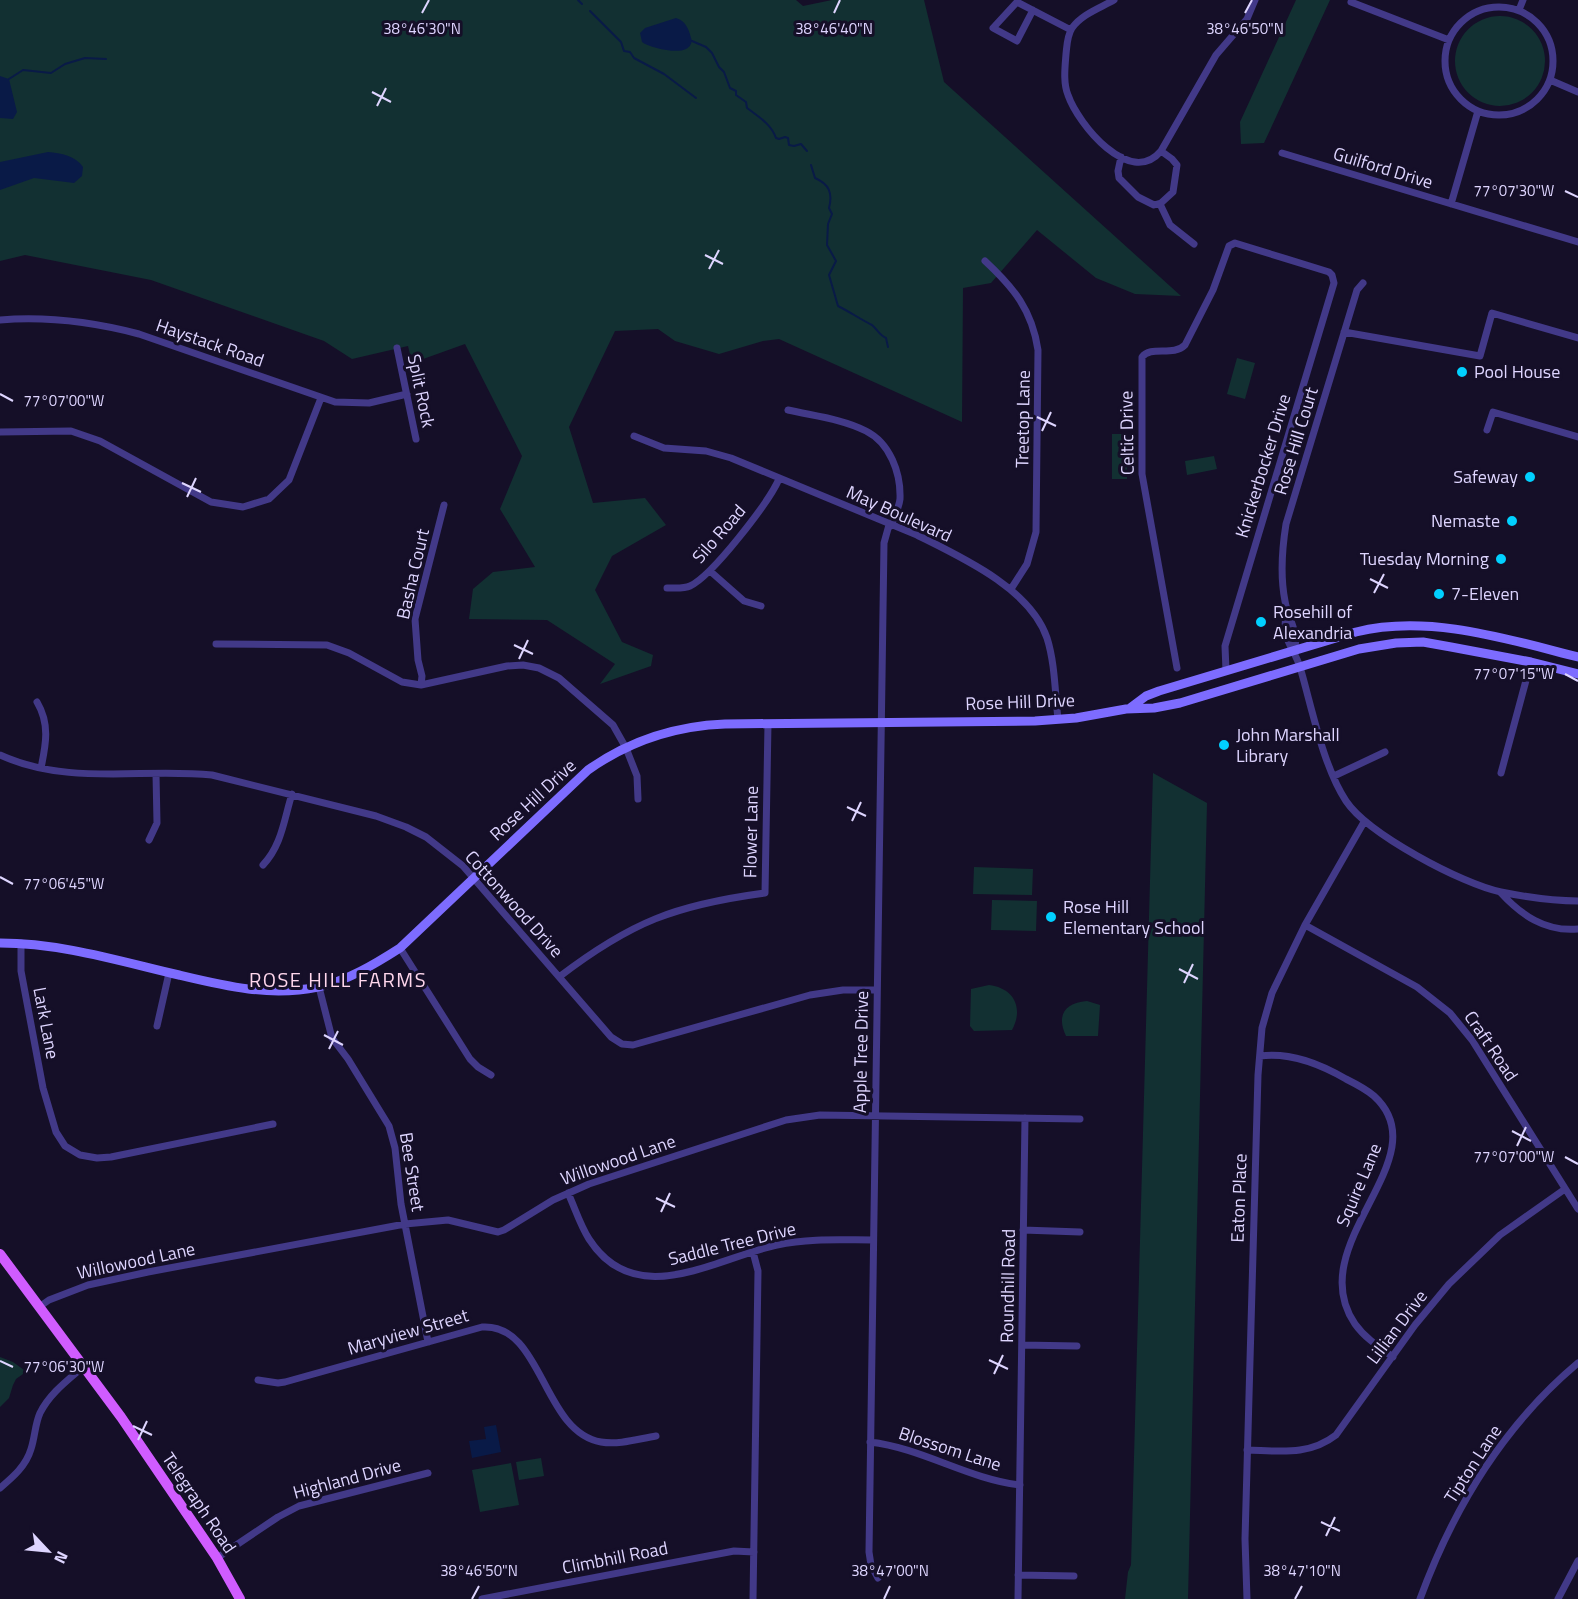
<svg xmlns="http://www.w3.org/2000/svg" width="1578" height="1599" viewBox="0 0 1578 1599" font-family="'Titillium Web',sans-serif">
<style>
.green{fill:#123032}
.water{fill:#091a47}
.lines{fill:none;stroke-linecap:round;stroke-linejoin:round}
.stream{stroke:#091a47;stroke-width:2}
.street{stroke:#423988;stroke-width:7}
.secondary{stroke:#7d6cff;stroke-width:9}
.primary{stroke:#d05cff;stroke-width:10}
.ticks{fill:none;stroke:#ded5ff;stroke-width:2}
.poi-dot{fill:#01d0ff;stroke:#150f28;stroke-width:2}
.labels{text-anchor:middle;stroke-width:6;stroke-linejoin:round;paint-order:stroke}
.street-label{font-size:18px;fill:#ded5ff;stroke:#150f28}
.poi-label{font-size:18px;fill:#ded5ff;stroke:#150f28;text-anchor:start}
.neighbourhood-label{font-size:20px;letter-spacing:1.5px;fill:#ffd7ed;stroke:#150f28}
.ticks-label{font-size:15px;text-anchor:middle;fill:#ded5ff;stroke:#150f28;stroke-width:6;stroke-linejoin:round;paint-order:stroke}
</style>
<rect width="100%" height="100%" fill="#150f28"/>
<path class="green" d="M0,0H796L803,6L832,0H924L944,82L1181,296L1135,294L1096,278L1037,230L991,283L963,288L962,422L779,339L763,341L719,354L675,341L658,329L615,331L569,427L593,503L645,498L666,525L612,556L595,590L622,642L653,655L651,666L600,684L615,664L547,620L469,619L473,589L493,572L535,567L500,509L522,456L465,344L412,363L408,346L352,359L324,341L151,280L25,255L0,261Z
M1296,0H1330L1264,143L1241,144L1240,122Z
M1455 61a45 45 0 1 1 90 0a45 45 0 1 1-90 0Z
M1237,358L1255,363L1245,399L1227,394Z
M1112,434H1127V479H1112Z
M1214,456L1217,469L1187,475L1185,461Z
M1153,773L1207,803L1188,1599H1125L1128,1572L1131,1565Z
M974,867L1033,869L1032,895L973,894Z
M992,900L1037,901L1036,931L991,930Z
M989,985C1014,988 1024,1008 1012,1030L974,1031L970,1026L971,989Z
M1087,1001L1100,1005L1098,1036H1066C1056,1015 1065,1003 1087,1001Z
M0,1357L13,1362L24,1370L23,1374L16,1379L13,1385L9,1398L0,1407Z
M541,1458L544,1476L519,1480L516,1462Z
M511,1463L519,1505L480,1512L472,1470Z"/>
<path class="water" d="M676,18C687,21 689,31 692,41C691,44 690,47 686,49C677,54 650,48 642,42L640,33L645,28Z
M0,76L9,79L17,112L13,119L0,118Z
M48,152C61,153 76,156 83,167L82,176L74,183L34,178L0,190V162Z
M496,1425L501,1452L472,1458L469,1441L486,1439L484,1427Z"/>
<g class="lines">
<path class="stream" d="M578,0L582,4
M590,11L621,42L624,51L630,52L634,58L664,74L696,98
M692,41L706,47L712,53L719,67L724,72L730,88L736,91V95L746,102L747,108C759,117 771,124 776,138L779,139L785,137L788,138L789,145L794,146L801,144L807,151
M9,79L23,70L51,73L65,64L85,58L106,59
M811,165L815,178C829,184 833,193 829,208L832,214L828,224L827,245L836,261L829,275L838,306C850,312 860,319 872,325C877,329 879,335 886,338L888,347"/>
<path class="street" d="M1114,0C1100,8 1082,14 1072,28C1067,36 1067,45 1066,54C1065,67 1063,83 1068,95C1078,124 1130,188 1161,151L1172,159L1177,165L1173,192L1161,203L1154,205L1138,197L1119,178L1118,171L1121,157
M1351,2L1449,40
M1445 61a54 54 0 1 1 108 0a54 54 0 1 1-108 0Z
M1033,10L1017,41L993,28L1017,2L1071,30
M1519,10L1523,0
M1550,80L1578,92
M1161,151L1216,55L1247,19L1255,0
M1282,153L1578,242
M1160,204L1170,225L1194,244
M1451,204L1478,111
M985,261C1014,288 1032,310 1038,350L1036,532L1027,564L1011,589
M0,320C48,316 93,322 139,334L335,402L369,403L407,394
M1344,332L1480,356L1492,313L1578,338
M397,348L416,439
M788,410C814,416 843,419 866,431C890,443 901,473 900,499C899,508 894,517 891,526
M1487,430L1493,412L1578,437
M0,432L71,431L100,441L211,502L243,507L269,499L289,480L321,398
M634,436L664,448L706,451L731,458L917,535C961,557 1030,588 1047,638C1055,663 1055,693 1058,719
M710,571L744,601L761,606
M667,588C675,588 684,589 690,586C712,576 769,502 779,479
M1287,613C1280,639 1293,645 1300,667C1312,708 1323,766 1346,801C1368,834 1462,884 1501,892C1526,897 1553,901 1578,901
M216,644L327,645L349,653L402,682L421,685L507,666L523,665L539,668L559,678L613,725L626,748L637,776L638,799
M1294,651C1300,632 1288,620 1285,601C1280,576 1282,549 1286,524L1357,290L1363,283
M1177,668L1142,474V357C1151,345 1173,357 1185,345L1213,290L1229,246L1235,243L1329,272L1332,275L1334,283L1225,646L1226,671
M421,685L422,676L418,660L415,619L444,505
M37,702C50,724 46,744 41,768
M0,755C68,786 141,768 212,775L376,816L406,827L426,837L463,866L611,1037L622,1044L633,1045L810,995L843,990H877
M1501,773L1531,662
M1334,776L1385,752
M149,840L157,823L156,774
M263,865C282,845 284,819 292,794
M1500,892C1521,915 1545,932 1578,929
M1305,925L1417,987L1450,1013L1472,1040L1578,1209
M21,943V971L43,1088L56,1132L65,1146L80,1155L97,1158L111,1157L273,1124
M400,948L470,1059L478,1067L491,1075
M559,977C631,922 675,905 765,893L768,724
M319,987L332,1038L348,1059L389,1126L395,1148L401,1204L428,1342
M157,1026L169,973
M1260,1056C1291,1052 1320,1064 1346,1079C1356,1084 1366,1089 1374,1096C1442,1158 1300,1244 1355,1324C1365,1338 1379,1347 1393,1357
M568,1193C575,1208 580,1225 589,1239C636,1312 716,1258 777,1245C809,1238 841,1240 873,1240
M1023,1230L1080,1232
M753,1252L758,1271L753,1599
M39,1307L49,1300L88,1285L148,1272L405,1224L448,1220L498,1232L504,1230L553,1200L589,1184L786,1120L820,1115L1080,1119
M1022,1345L1077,1346
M258,1380L278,1383L285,1382L482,1327C543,1323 542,1432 601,1442C619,1445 638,1439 656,1436
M870,1442C922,1448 968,1479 1020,1485
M1247,1450C1280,1451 1309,1456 1336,1435L1415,1325L1449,1284L1500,1235L1565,1189
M0,1488C13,1477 26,1466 31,1449C35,1437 35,1424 40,1413C50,1393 68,1380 84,1366
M217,1558L278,1517L299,1506L428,1473
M1018,1575L1074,1576
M878,1578L871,1565L869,1552L884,543L889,525
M482,1599L734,1551L754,1552
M1018,1599L1025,1118
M1247,1599L1245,1539L1258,1075L1262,1028L1272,993L1305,925L1364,822
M1420,1599C1453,1509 1504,1425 1578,1363
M1558,1599L1578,1561"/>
<path class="secondary" d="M1130,708L1146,696L1159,691L1356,632C1428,614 1507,639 1578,657
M0,943C61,943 119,961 179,975C225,986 270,997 318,987C347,981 375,964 400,948L588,770C629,741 674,726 725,724L1035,721L1076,718L1126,709L1154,708L1180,703L1359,649L1396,643L1423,642L1451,647L1531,662L1578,674"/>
<path class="primary" d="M0,1254L121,1417L217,1558L240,1599"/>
</g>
<path class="ticks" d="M422,13L429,0M834,13L840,0M1245,13L1252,0M372,92L391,102M377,106L386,88M1565,191L1578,197M705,255L723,264M709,269L719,250M0,394L13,401M1037,417L1056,426M1042,431L1051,412M182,483L201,492M187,497L196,478M1370,579L1388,588M1374,593L1384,574M514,645L533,654M519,659L528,640M1565,674L1578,681M847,807L866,816M852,821L861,802M0,877L13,884M1179,969L1198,979M1184,983L1193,964M324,1035L343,1045M329,1049L338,1031M1512,1131L1531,1141M1517,1146L1526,1127M1565,1157L1578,1164M656,1198L675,1207M661,1212L670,1193M989,1360L1008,1369M0,1361L13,1367M994,1374L1003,1355M133,1426L152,1435M138,1440L147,1421M1321,1522L1340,1531M1326,1536L1335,1517M472,1599L479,1586M884,1599L890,1586M1295,1599L1302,1586"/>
<g class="poi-dot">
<circle cx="1462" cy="372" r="6"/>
<circle cx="1530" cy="477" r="6"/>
<circle cx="1512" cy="521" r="6"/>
<circle cx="1501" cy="559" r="6"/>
<circle cx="1439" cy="594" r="6"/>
<circle cx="1261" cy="622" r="6"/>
<circle cx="1224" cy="745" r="6"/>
<circle cx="1051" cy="917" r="6"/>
</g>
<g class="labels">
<g class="street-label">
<text transform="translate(1383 168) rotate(17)" y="6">Guilford Drive</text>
<text transform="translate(210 343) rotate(19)" y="6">Haystack Road</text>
<text transform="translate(421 391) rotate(78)" y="6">Split Rock</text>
<text transform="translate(1023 419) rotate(-89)" y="6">Treetop Lane</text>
<text transform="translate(1127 433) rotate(-91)" y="6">Celtic Drive</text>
<text transform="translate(1296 441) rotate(-73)" y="6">Rose Hill Court</text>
<text transform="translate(1263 466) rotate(-73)" y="6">Knickerbocker Drive</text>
<text transform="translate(899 514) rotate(24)" y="6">May Boulevard</text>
<text transform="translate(719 534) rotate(-49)" y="6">Silo Road</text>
<text transform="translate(413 574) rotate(-77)" y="6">Basha Court</text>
<text transform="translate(1020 702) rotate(-2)" y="6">Rose Hill Drive</text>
<text transform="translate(533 800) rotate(-43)" y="6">Rose Hill Drive</text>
<text transform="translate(751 832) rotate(-89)" y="6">Flower Lane</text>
<text transform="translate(514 904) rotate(48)" y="6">Cottonwood Drive</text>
<text transform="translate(46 1023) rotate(79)" y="6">Lark Lane</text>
<text transform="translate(1491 1046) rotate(56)" y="6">Craft Road</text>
<text transform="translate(861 1052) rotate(-89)" y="6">Apple Tree Drive</text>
<text transform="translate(618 1160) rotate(-19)" y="6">Willowood Lane</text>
<text transform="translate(412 1172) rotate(81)" y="6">Bee Street</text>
<text transform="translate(1359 1185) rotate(-67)" y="6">Squire Lane</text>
<text transform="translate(1239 1198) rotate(-88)" y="6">Eaton Place</text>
<text transform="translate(732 1244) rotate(-14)" y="6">Saddle Tree Drive</text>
<text transform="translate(136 1261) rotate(-12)" y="6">Willowood Lane</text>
<text transform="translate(1008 1286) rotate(-89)" y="6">Roundhill Road</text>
<text transform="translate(1397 1327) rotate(-53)" y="6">Lillian Drive</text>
<text transform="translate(408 1332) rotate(-16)" y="6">Maryview Street</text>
<text transform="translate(950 1449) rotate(18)" y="6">Blossom Lane</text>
<text transform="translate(1473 1464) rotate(-57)" y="6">Tipton Lane</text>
<text transform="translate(347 1479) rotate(-15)" y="6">Highland Drive</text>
<text transform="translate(199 1503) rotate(56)" y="6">Telegraph Road</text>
<text transform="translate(615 1558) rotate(-11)" y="6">Climbhill Road</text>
</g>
<g class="poi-label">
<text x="1474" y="378">Pool House</text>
<text x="1518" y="483" text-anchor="end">Safeway</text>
<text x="1500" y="527" text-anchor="end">Nemaste</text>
<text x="1489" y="565" text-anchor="end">Tuesday Morning</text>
<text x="1451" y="600">7-Eleven</text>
<text x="1273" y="618">Rosehill of<tspan x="1273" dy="21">Alexandria</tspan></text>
<text x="1236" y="741">John Marshall<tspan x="1236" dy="21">Library</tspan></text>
<text x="1063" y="913">Rose Hill<tspan x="1063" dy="21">Elementary School</tspan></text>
</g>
<g class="neighbourhood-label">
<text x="338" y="987">ROSE HILL FARMS</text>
</g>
</g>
<g class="ticks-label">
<text x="422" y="34">38°46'30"N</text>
<text x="834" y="34">38°46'40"N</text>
<text x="1245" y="34">38°46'50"N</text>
<text x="1514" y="196">77°07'30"W</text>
<text x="64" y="406">77°07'00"W</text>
<text x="1514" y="679">77°07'15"W</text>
<text x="64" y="889">77°06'45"W</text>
<text x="1514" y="1162">77°07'00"W</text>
<text x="64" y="1372">77°06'30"W</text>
<text x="479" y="1576">38°46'50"N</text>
<text x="890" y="1576">38°47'00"N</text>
<text x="1302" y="1576">38°47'10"N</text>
</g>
<g transform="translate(48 1551) rotate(116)" stroke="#150f28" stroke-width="4.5" paint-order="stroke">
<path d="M0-4.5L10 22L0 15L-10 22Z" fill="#ded5ff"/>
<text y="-9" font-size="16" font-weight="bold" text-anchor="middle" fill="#ded5ff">N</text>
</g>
</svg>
